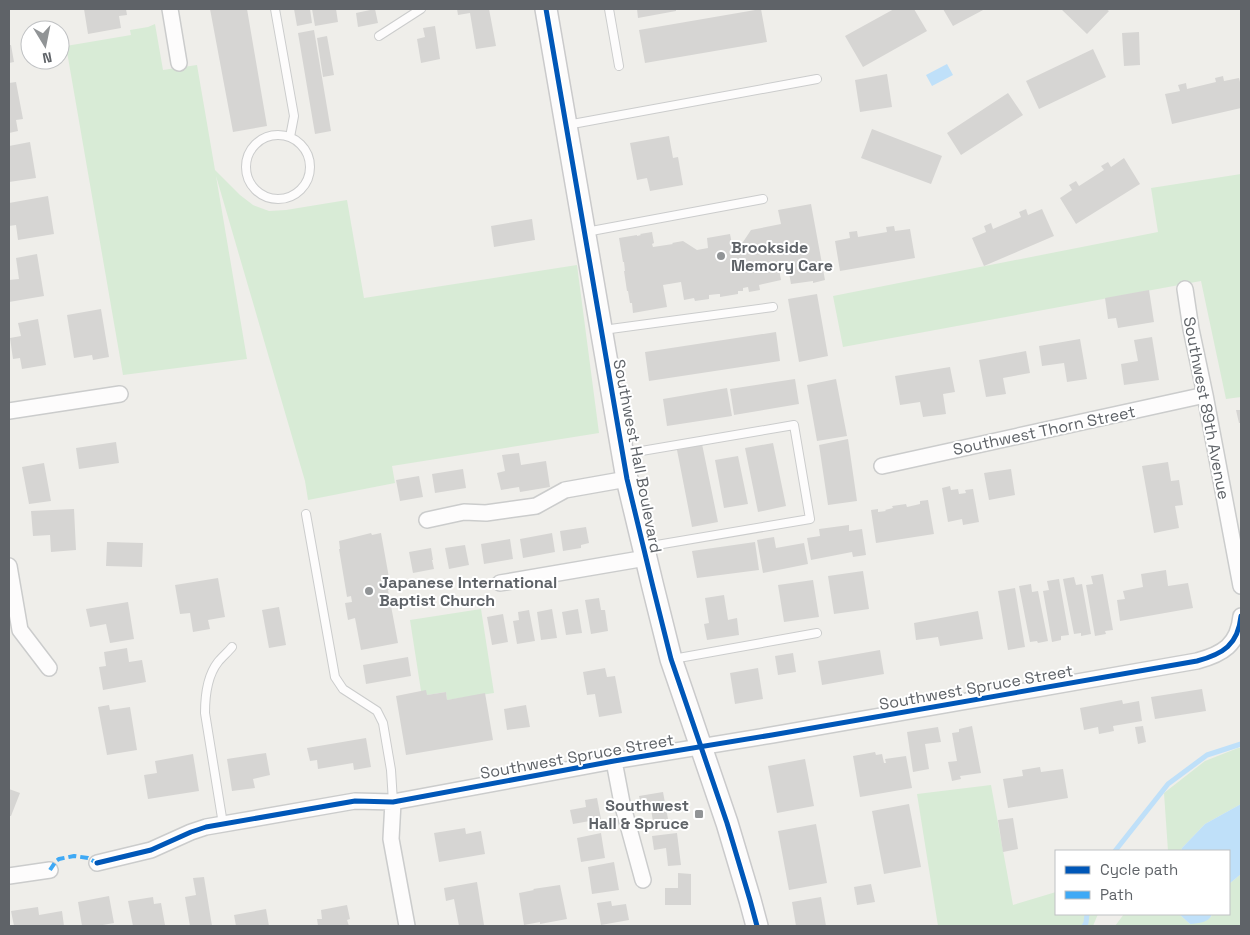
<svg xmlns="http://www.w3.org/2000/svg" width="1250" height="935" viewBox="0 0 1250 935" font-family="'Space Grotesk',sans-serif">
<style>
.green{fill:#d8ebd6}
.water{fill:#bfe0f9}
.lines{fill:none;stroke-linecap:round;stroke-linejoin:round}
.stream{stroke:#bfe0f9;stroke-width:5}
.building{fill:#d6d5d3}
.lane-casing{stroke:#cbcccc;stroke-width:10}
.street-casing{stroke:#cbcccc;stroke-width:18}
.secondary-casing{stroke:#cacacb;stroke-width:24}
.lane{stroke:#fdfcfc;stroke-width:8}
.street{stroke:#fdfcfc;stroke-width:15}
.secondary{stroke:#fdfcfc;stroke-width:21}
.quiet{stroke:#3fa9f5;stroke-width:4;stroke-dasharray:8 4;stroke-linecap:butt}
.cycleway-casing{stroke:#fff;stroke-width:8}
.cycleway{stroke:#0057b8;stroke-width:5}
.poi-dot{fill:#919496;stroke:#fff;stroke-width:2}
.labels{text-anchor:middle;stroke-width:4;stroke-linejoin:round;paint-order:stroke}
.poi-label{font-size:16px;font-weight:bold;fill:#5f6368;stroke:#fff;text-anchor:start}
.street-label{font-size:16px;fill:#5f6368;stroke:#fff}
</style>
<rect width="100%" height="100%" fill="#efeeea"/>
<path class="green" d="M155,24L163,70L197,65L215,170L240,195L253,205L269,211L286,210L347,200L364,298L577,265L599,433L392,466L395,483L308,500L305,481L216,176L247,359L123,375L66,46L131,35L130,30L148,27Z
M1241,174V397L1226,399L1201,281L843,347L833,296L1158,232L1151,188Z
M481,609L494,693L447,700L446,692L427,695L421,691L410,620Z
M1238,748H1241V804L1205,824L1182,848L1181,851H1168L1164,793L1205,761Z
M991,785L1013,905L1056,892V914H1098L1093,926H938L917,794Z
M1241,874V926H1115L1124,914H1179L1190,924L1211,917L1212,914H1229V884Z"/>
<path class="water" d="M947,64L953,75L932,86L926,75Z
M1241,804V874L1229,884V851H1181L1182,848L1205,824Z
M1179,914H1212C1209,923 1199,923 1190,924Z"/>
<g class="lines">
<path class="stream" d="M1115,851L1168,784L1207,755L1241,744
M1084,926L1086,923L1087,914"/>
</g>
<path class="building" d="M84,9H126L127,15L119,16L121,28L88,34Z
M210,9H247L267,126L233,132Z
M294,9H310L312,23L297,26Z
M312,9H336L338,22L315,26Z
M375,9L378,23L358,27L356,13Z
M457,9H489L496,46L476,49L470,13L458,15Z
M637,9H676V11L638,18Z
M761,9L767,42L645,63L639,30Z
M894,9H914L927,31L863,67L845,36Z
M943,9H985L953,26Z
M1061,9H1106L1109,11L1087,34Z
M435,26L440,59L421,63L417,39L425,37L423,28Z
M314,30L331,131L315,134L298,33Z
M1139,32L1140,65L1124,66L1122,33Z
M327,36L334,75L323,77L317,38Z
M9,45H11L14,62L9,63Z
M1093,49L1106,77L1039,109L1026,81Z
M887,74L892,107L860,112L855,80Z
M1223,76L1224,81L1239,78L1241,86V108L1172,124L1165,94L1180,91L1178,85L1186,83L1187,89L1216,82L1215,78Z
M16,82L23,119L16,120L18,131L9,133V83Z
M1008,93L1023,115L961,155L947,133Z
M872,129L942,156L931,184L861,158Z
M669,136L673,158L678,157L683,185L650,191L647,178L637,180L630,143Z
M30,142L36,178L9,182V146Z
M1124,158L1140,184L1076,224L1060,198L1072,190L1069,185L1076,181L1079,186L1104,170L1101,166L1108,162L1111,167Z
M48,196L54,234L18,240L16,225L9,226V203Z
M811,204L825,280L813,283V281L791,284L787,262L778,264L781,280L759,285L760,290L749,292L748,287L743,288V291H738V294L720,297V294H718L709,295V299L695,301L694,298L684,300L681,282L663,285L667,307L633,313L632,303H630L628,291H627L624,271H625L624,262H623L619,238L637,235V236L641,235L640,234L652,232L654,243L652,244L653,247L673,244L672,243L683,241L697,250L708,248L707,238L730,234L732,244L743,242L751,230L781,224L778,210Z
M1026,209L1028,215L1042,209L1054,236L984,266L972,238L986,232L984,226L991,223L993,229L1021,217L1019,212Z
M532,219L535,240L494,247L491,226Z
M894,226L895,231L910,229L915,258L840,271L835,241L850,238L849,232L857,231L858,237L887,232L886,227Z
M37,254L44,296L9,302V280L19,279L16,258Z
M1149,290L1154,322L1118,328L1116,318L1108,319L1105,298Z
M817,294L828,356L799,362L788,299Z
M101,309L109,357L93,360L92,355L74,358L67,315Z
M38,319L46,365L22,369L20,358L13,359L10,338L21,336L18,323Z
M776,332L780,361L649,381L645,352Z
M1152,337L1159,380L1124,385L1121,364L1138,361L1134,340Z
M1080,339L1087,379L1067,382L1064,363L1042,366L1039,346Z
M1026,351L1030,373L1003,378L1006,394L986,397L979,360Z
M950,367L955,392L943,394L946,414L923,417L920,402L900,405L895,376Z
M795,379L799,404L734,415L730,389Z
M836,379L847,436L817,441L807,385Z
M727,388L732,416L667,426L663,399Z
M1236,410H1241V423H1239Z
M848,439L857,501L828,505L819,445Z
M116,442L119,463L79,469L76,448Z
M773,443L786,506L758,512L745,448Z
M702,444L718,522L692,527L677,450Z
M519,453L521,465L546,461L550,487L520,492L519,487L501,490L497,473L505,471L502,455Z
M738,456L748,504L724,508L715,460Z
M1168,462L1171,481L1179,480L1183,505L1175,506L1179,528L1154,533L1142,466Z
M44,463L51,501L29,504L22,467Z
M463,469L466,488L435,493L432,474Z
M1011,469L1015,495L989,500L984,473Z
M419,476L423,497L400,501L396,480Z
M950,486L951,490L958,489L959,494L966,493L965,490L973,489L979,522L963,525L962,519L948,522L942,488Z
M928,500L934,534L876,543L871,510L878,509V512L886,511L885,510L893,508L892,506L906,504L907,507L920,504V501Z
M74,509L76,550L51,552L50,535L33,536L31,511Z
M849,525V531L862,529L866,555L853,557L852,552L811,560L807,538L820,536L819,529Z
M586,527L589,543L581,545V548L563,551L560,531Z
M371,533L372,535L381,533L391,589L388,590L398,643L361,650L355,618L348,620L345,603L352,602L351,596L347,597L339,549H340L339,541Z
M552,533L555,552L523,558L520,539Z
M774,537L776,548L804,543L808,564L763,573L757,540Z
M510,539L513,559L484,564L481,544Z
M107,542L143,543L142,567L106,566Z
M755,542L759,570L697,578L692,551Z
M465,545L469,565L449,569L445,548Z
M431,548L433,560H432L434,569L413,573L409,552Z
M1166,570L1168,586L1188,583L1193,608L1120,621L1117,600L1125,599L1123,591L1143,587L1141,574Z
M863,571L869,609L834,614L828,576Z
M1103,574L1113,630L1105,631L1106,634L1095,636L1086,585L1093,584L1091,576Z
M1074,577L1076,585L1082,584L1091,634L1081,636V633L1074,634L1063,579Z
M218,578L225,617L208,620L210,629L193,632L190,613L180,614L175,585Z
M1059,579L1069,635L1061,636V640L1052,642L1043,591L1049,590L1047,581Z
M813,580L819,617L784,622L778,585Z
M1031,584L1032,592L1038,591L1048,641L1038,643L1037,641L1030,642L1019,586Z
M1015,588L1025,647L1008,650L998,591Z
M724,595L728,620L737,618L739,635L707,640L704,624L709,623L705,598Z
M599,598L601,610H605L608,631L591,634L585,600Z
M128,602L134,639L110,643L106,624L90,627L86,609Z
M279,607L286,645L269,648L262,610Z
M552,609L557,638L541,640L537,612Z
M578,609L582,633L566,635L562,612Z
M529,610L535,641L517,644L513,621L519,620L518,612Z
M978,611L983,639L940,646L938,637L916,640L914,623Z
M503,614L508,642L492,645L487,617Z
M127,648L129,662L142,660L146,682L103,690L99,667L106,666L104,652Z
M880,650L884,674L822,685L818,661Z
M793,653L796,672L778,675L775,656Z
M408,657L411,676L366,684L363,665Z
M605,668L607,677L615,676L622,713L599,717L595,694L587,695L583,672Z
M758,668L763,699L735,704L730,673Z
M1202,689L1206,711L1155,719L1151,697Z
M426,690L427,695L446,692L447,700L485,693L493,740L406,755L396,696Z
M1122,700L1123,704L1139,701L1142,721L1113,726L1114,731L1099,734L1098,727L1084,730L1080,708Z
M109,705L110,710L130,707L137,750L107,755L98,707Z
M526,705L530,727L507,730L504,709Z
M972,726L981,773L960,776L961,779L952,781L948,762L957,761L952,733L959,732V729Z
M1143,726L1146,742L1138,744L1135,727Z
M938,727L941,742L925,744L929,769L913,772L907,732Z
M366,738L371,767L354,770L353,763L318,769L317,760L310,761L307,748Z
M875,752L876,755L882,754L884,763H886L885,759L906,756L912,788L860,797L853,756Z
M266,753L270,775L253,779L255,788L232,791L227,759Z
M193,754L199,791L148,799L144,775L157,773L155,761Z
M805,759L814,806L777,813L768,766Z
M1040,767L1041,772L1063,769L1068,798L1008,808L1003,779L1023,776L1022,770Z
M9,789L20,793L11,816H9Z
M663,792L668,819L653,822L651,809L642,810L639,796Z
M597,798L601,819L573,824L570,810L586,807L585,800Z
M909,804L921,867L884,874L872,811Z
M1013,818L1018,849L1003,852L998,820Z
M816,824L827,883L789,890L778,831Z
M465,828L466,834L481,831L485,854L439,862L434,833Z
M601,833L605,858L581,862L577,838Z
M677,833L681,865L668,866L666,848L654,850L652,836Z
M614,862L619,890L592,894L588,867Z
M678,873L691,874V905H665V888H678Z
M204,877L212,926H190L185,897L196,895L193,878Z
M477,882L484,925L459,926L454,899L446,901L444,888Z
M871,884L875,902L857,905L854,887Z
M560,885L567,919L540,924V922L524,925L519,893L534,890L533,889Z
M109,896L114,923L97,926H82L78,902Z
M153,897L154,904L161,903L165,925L157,926H133L128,901Z
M821,897L826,926H796L792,902Z
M611,901L612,906L626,904L629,920L601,925L597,903Z
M347,905L350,919L347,920L349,926H318L317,919H322L321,910Z
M38,907L39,915L62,911L64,926H14L11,911Z
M266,909L269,926H236L234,915Z"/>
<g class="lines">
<g class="lane-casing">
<path id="lane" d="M275,9L294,116L290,137
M609,9L619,66
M379,36L421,9
M567,125L817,79
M246 167a32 32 0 1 1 64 0a32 32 0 1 1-64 0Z
M586,232L763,199
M603,330L773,307
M624,454L794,425L810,519L645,547
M306,514L335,677L343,689L377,711L383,723L391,770L393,802
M673,659L817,633
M223,824L205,713C205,696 207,676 218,662C222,657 228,652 232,647"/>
</g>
<g class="street-casing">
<path id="street" d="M170,9L179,63
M1185,289L1191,329L1205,395L1241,586
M9,411L120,394
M882,466L1205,395
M427,520L464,512L486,513L536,506L565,490L627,479
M9,566L20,630L49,668
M500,583L646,558
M614,761L622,803L643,880
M393,802L391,839L407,926
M97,863L151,850L191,832L206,827L355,801L393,802L614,761L772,735L1197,661C1223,654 1238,645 1241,616
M9,876L50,870"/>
</g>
<g class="secondary-casing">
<path id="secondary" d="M546,9L627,479L653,587L671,659L727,823L750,900L757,926"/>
</g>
<use href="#lane" class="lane"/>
<use href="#street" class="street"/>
<use href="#secondary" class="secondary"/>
<path class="quiet" d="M50,870L56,861L59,859L74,856L88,858L97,863"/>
<g class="cycleway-casing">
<path id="cycleway" d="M546,9L627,479L653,587L671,659L727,823L750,900L757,926
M97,863L151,850L191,832L206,827L355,801L393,802L614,761L772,735L1197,661C1223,654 1238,645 1241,616"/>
</g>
<use href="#cycleway" class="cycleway"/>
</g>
<g class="poi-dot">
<circle cx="721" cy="256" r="5"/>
<circle cx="369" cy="591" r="5"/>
<rect x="694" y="809" width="10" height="10" rx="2.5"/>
</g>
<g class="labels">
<g class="poi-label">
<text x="731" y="253">Brookside<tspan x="731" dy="18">Memory Care</tspan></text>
<text x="379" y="588">Japanese International<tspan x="379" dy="18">Baptist Church</tspan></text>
<text x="689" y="811" text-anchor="end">Southwest<tspan x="689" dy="18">Hall &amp; Spruce</tspan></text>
</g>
<g class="street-label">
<text transform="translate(1207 408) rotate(79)" y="6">Southwest 89th Avenue</text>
<text transform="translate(1044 430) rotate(-12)" y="6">Southwest Thorn Street</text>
<text transform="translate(638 456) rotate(79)" y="6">Southwest Hall Boulevard</text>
<text transform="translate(976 687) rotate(-10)" y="6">Southwest Spruce Street</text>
<text transform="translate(577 756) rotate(-10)" y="6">Southwest Spruce Street</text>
</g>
</g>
<rect width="1250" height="935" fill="none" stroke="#5f6368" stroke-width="20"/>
<rect x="1055" y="850" width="175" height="65" fill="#ffffff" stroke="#bfc1c3"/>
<rect x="1065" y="866" width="25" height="8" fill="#0057b8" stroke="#bfc1c3"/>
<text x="1100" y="875" font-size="15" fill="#5f6368">Cycle path</text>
<rect x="1065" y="891" width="25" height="8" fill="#3fa9f5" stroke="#bfc1c3"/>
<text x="1100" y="900" font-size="15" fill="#5f6368">Path</text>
<g transform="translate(45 45) rotate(170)"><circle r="24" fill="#ffffff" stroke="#bfc1c3"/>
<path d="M0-4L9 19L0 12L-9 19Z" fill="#919496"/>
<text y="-8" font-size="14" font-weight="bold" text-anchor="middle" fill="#5f6368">N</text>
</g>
</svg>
